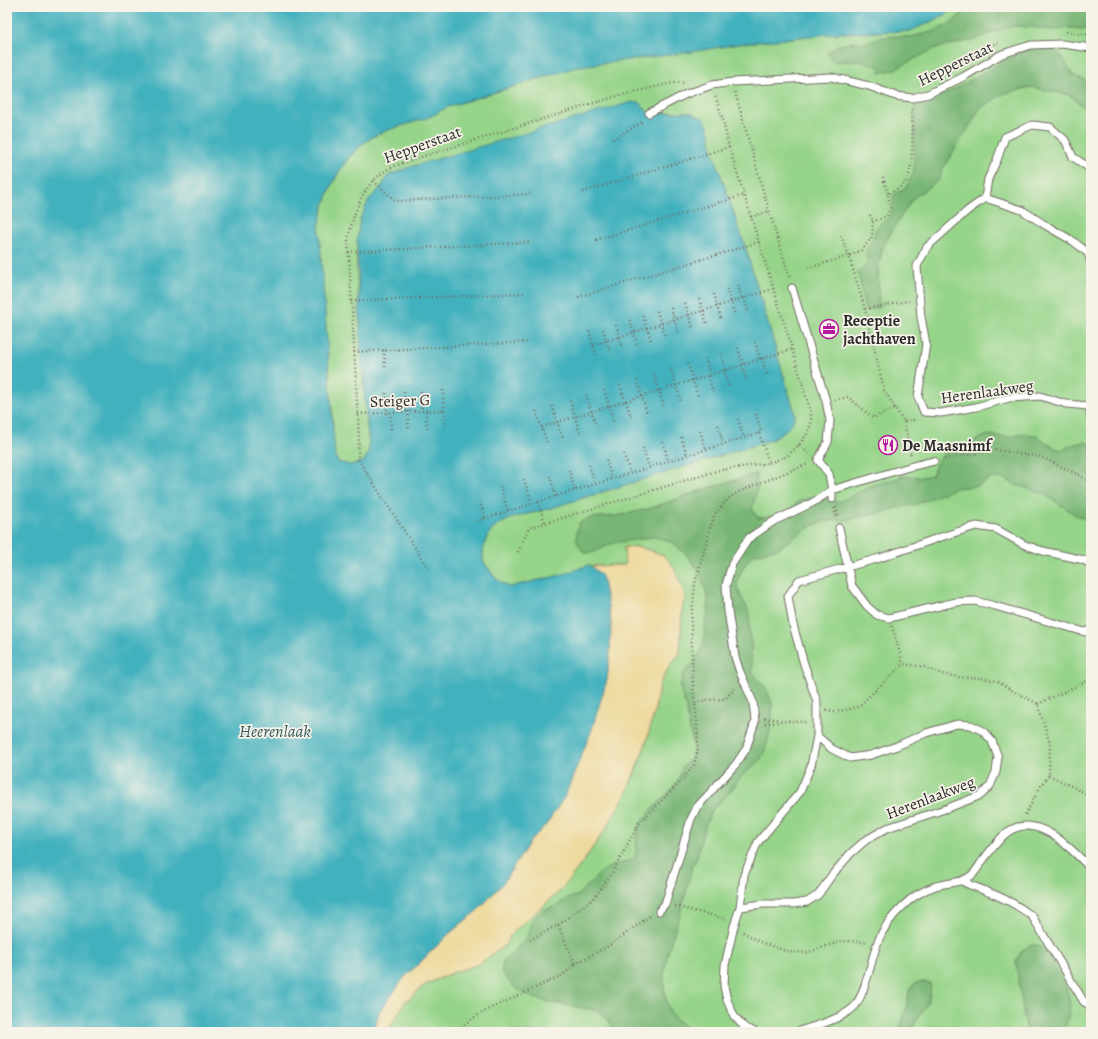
<svg xmlns="http://www.w3.org/2000/svg" width="1098" height="1039" viewBox="0 0 1098 1039" font-family="Alegreya,serif">
<style>
.green{fill:#96d489;stroke:#60805a}
.forest{fill:#78b675;stroke:#527050}
.sand{fill:#eeda9e;stroke:#8c8264}
.water{fill:#42b1be;stroke:#366e74}
.lines{fill:none;stroke-linecap:round;stroke-linejoin:round}
.service-casing{stroke:#6f6b61;stroke-width:9}
.path{stroke:#6f6b61;stroke-width:2.5;stroke-dasharray:1 3;stroke-linecap:butt}
.service{stroke:#fff;stroke-width:7}
.labels{text-anchor:middle;stroke-width:3.5;stroke-linejoin:round;paint-order:stroke}
.street-label{font-size:16px;fill:#2b2b2b;stroke:#f7f3e8}
.poi-label{font-size:16px;font-weight:bold;fill:#2b2b2b;stroke:#f7f3e8;text-anchor:start}
.water-label{font-size:17px;font-style:italic;fill:#335a5e;stroke:#f7f3e8}
</style>
<rect width="100%" height="100%" fill="#f7f3e8"/>
<filter id="ink" filterUnits="userSpaceOnUse"><feTurbulence type="fractalNoise" baseFrequency=".025" numOctaves="2"/><feDisplacementMap in="SourceGraphic" scale="8" xChannelSelector="R" yChannelSelector="G"/><feConvolveMatrix kernelMatrix="1 2 1 2 8 2 1 2 1" color-interpolation-filters="sRGB"/></filter>
<filter id="wash" filterUnits="userSpaceOnUse"><feTurbulence type="fractalNoise" baseFrequency=".012" numOctaves="4" result="noise"/><feDisplacementMap in="SourceGraphic" scale="16" xChannelSelector="R" yChannelSelector="G"/><feGaussianBlur stdDeviation="0.9" result="paint"/><feColorMatrix in="noise" values="0 0 0 0 0 0 0 0 0 0 0 0 0 0 0 0 0 1.4 0 .05"/><feComposite in="paint" operator="in"/></filter>
<g filter="url(#wash)">
<rect width="100%" height="100%" fill="#ece3c4"/>
<path class="green" d="M957,7H1091V1032H389L391,1026L405,1002L425,985L449,974L479,964L505,945L511,934L561,890L582,863L607,827L626,794L634,775L646,743L655,709L659,686L670,665L680,653L682,610L685,596L654,551L639,547H625V565L591,566L589,565L561,575L509,587L496,579L483,561C483,556 483,548 485,542C492,520 521,515 541,511L771,440C782,433 793,428 795,414L745,246L713,152L709,128L676,112L649,113L389,175L381,187L356,252L361,351L369,448L367,456L363,462L350,465L338,462L335,455L319,228C324,195 342,156 371,138C387,128 411,124 429,117C435,115 441,110 447,107L580,66L691,52L738,44L837,33L910,31L943,16Z"/>
<path class="forest" d="M969,7H1091V30L1072,28L1052,30L1029,27L1016,26L1004,28L974,40L936,48L893,70L880,73V67L860,60L835,62L827,54L836,46L855,42L865,43L882,37L891,36L911,37L935,31L953,22Z
M1029,48L1057,50L1073,75L1091,83V114L1070,95L1031,87L1003,94L980,108L963,137L943,168L939,180L913,198L891,232L883,247L878,269L879,308L865,310L861,285L858,272L868,264L866,251L874,237L876,229L880,224L891,217L893,209V200L894,195L906,187L911,178L914,168L915,106L953,90L979,75Z
M1024,434L1034,435L1042,439L1051,446L1061,450L1074,444L1086,442L1091,446V521L1077,516L1043,493L1016,485L1002,478H995L989,479L977,486L955,488L917,504L896,508L884,512L846,520H833L819,523L808,528L779,548L759,553L752,555L742,569L737,583L738,590L750,614L749,633L751,641L752,672L766,688L772,703V718L768,740L764,753L760,760L756,765L744,773L728,794L715,806L711,812L705,826L696,860L692,866C688,882 685,898 680,914C670,946 655,980 671,1013C675,1020 685,1026 691,1032H615C611,1026 606,1016 600,1013C593,1009 586,1009 579,1007C550,1003 516,999 501,971L504,961L526,939L535,917L544,910L554,907L565,900L578,895L601,872L612,866L634,859L637,849L636,839L638,829L643,819L674,787L679,778L683,766L692,758L694,746L690,731L686,707L680,688L683,675L698,657L704,641L705,624L708,613V599L701,575L688,556L673,543L663,539L653,537L613,543L594,552L585,553C575,542 575,538 579,523L589,518L617,516L652,508L705,489L756,474L757,489L752,509L758,518L769,517L780,514L791,510L798,501L810,498L815,497L839,502L871,486L893,480L903,476L921,477L932,475L937,462L945,452L968,446L978,439L988,435L1009,437Z
M1030,945H1037L1046,950L1068,993C1072,1006 1068,1020 1064,1032H1027L1023,1011L1016,962L1021,952Z
M923,982L930,983C934,1005 916,1013 912,1032H899L907,1005L909,990L915,983Z"/>
<path class="sand" d="M624,547H639L663,555L671,563L677,574L685,596L682,610L680,653L670,665L659,686L655,709L646,743L626,794L607,827L582,863L561,890L511,934L505,945L479,964L449,974L425,985L405,1002L391,1026L389,1032H374L379,1012L404,978L450,933L478,910L503,883L531,840L546,825L607,680L610,652L611,622L602,576L591,566L625,565Z"/>
<path class="water" d="M7,7H957L943,16L910,31L837,33L738,44L691,52L580,66L447,107C441,110 435,115 429,117C411,124 387,128 371,138C342,156 324,194 319,228L335,455L338,462L350,465L363,462L367,456L369,448L361,351L357,240L360,219L369,200L381,187L389,175L410,167L632,102L640,103L649,113L690,112L704,119L709,128L713,152L745,246L795,414C793,428 782,433 771,440L541,511C521,515 492,520 485,542C483,548 483,556 483,561L496,579L509,587L561,575L589,565L591,566L602,576L611,622L610,652L607,680L591,732L565,796L546,825L531,840L503,883L478,910L450,933L404,978L379,1012L374,1032H7Z"/>
</g>
<g filter="url(#ink)">
<g class="lines">
<g class="service-casing">
<path id="service" d="M649,113L686,94L712,85L733,82L831,77L869,86L896,96L912,98L928,94L963,77L1002,54L1031,45L1062,44L1091,48
M985,198L1022,210L1045,225L1073,241L1088,253L1091,263
M1091,396L1089,406L1091,419
M1089,406L1066,404L1040,396L1009,398L976,407L941,413L924,412L918,397L926,344L921,317L917,266L927,247L967,211L985,198L988,179L997,160L1005,137L1032,125L1050,127L1065,140L1073,157L1091,169
M832,499V490L909,467L934,461
M839,528L852,586L867,606L877,615L889,618L956,602L975,601L995,606L1085,632L1091,630
M962,881C971,886 979,888 988,892C1004,898 1019,906 1032,916L1084,1002L1091,1006
M740,907L763,904H793L807,902L818,895L832,875L851,853L866,840L887,828L948,808L981,795L990,786L996,772L998,757L992,741L983,731L971,725L957,724L926,733L897,746L871,755L850,758L832,749L817,736
M659,911L665,904L691,819L697,807L736,764L746,749L755,722L753,702L740,672L735,657L728,611L726,585L732,564L749,538L774,521L812,503L832,490L829,474L818,460L828,442L830,421L826,401L792,288
M755,1032L745,1028L734,1016L727,1000L724,986L725,965L734,926L740,907L744,875L758,842L800,792L811,766L817,736V702L804,664L793,625L788,596L799,580L880,558L941,537L976,526L996,529L1025,545L1043,551L1084,560L1091,565
M797,1032C814,1026 839,1020 853,1008C864,999 872,958 877,944C882,930 892,916 903,906C911,898 922,891 933,887C946,882 963,884 973,874C977,870 980,864 984,859C990,851 996,843 1003,836C1033,807 1071,848 1091,869"/>
</g>
<path class="path" d="M1066,32L1091,35
M945,72L990,45L998,43
M735,92L769,211L790,279
M613,139L644,121
M883,177L888,194
M373,181L396,201L530,194
M583,192L729,147
M870,215L873,222
M751,217L769,211
M841,236L849,256L865,309L884,390L895,408
M596,240L744,195
M348,252L531,242
M808,268L849,256L862,250L872,237L873,222L887,216L890,208L888,194C893,191 900,188 904,184C916,171 911,125 912,107
M738,285L742,299
M727,289L735,315
M714,294L721,320
M578,297L759,242
M744,298L748,311
M699,299L707,324
M351,301L525,293
M685,303L693,328
M671,308L678,332
M865,309L909,301
M657,311L665,336
M643,316L651,341
M630,320L637,344
M616,325L623,349
M603,329L610,352
M589,331L597,358
M755,342L760,359
M593,345L773,289
M738,348L743,364
M384,350L385,367
M354,352L528,342
M721,353L726,370
M705,358L710,374
M762,358L767,375
M688,364L698,397
M742,365L747,381
M671,369L681,402
M724,370L729,387
M654,374L664,407
M708,376L713,392
M637,380L647,413
M620,385L625,401
M443,390L445,428
M604,390L614,423
M421,391L422,411
M404,392L405,411
M386,393L387,412
M586,395L597,428
M835,400L848,397L873,418L895,408L904,422L917,419
M570,401L580,433
M626,401L631,417
M552,406L563,439
M408,411L409,431
M426,411L427,430
M536,411L547,443
M390,412L391,432
M358,414L443,410
M756,414L761,432L759,433
M738,419L744,438
M904,422L911,457
M718,425L723,444
M542,427L793,349
M700,431L706,450
M681,437L687,455
M663,442L668,461
M799,445L809,454
M643,448L649,467
M624,454L630,473
M944,459L997,450L1041,457L1079,475L1091,483
M606,460L612,479
M589,465L595,484
M569,470L575,491
M550,476L556,497
M524,479L532,504
M500,486L508,511
M480,501L485,518
M538,502L545,523
M836,507L839,518
M834,508L837,518
M477,521L759,433L769,463
M518,552L529,528L720,470L769,463L786,457L799,445L807,434L811,424V413L788,335L729,147L723,120L715,95
M428,568L358,459L359,436L348,238C354,213 362,186 385,171C391,167 398,165 405,162L617,96L677,82L684,83
M892,626L903,664
M695,703L705,700L725,699L736,687
M1038,704L1091,679
M826,711L835,712L858,707L903,664L924,667L942,674L959,677L981,678L997,681L1013,691L1038,704L1050,744L1049,775L1042,784L1024,817
M764,719H776L779,721
M765,723H776L779,721L808,722
M1049,775L1083,792L1091,799
M675,906L726,919
M743,932L760,942L789,952L806,953L842,941L867,942
M530,940L558,925L593,899L611,875L639,823L682,780L694,765L698,748L697,722L693,687L691,620L695,584L710,528L715,514L728,499L740,491L808,464
M575,964L610,945L650,916
M455,1032L470,1020L487,1010L563,975L575,964L558,925"/>
<use href="#service" class="service"/>
</g>
</g>
<defs>
<g id="office-ring" transform="scale(1)"><circle r="9.5" fill="#f7f3e8" stroke="#b5179e" stroke-width="1.5"/><path d="M-6-3h4V-5.5h4V-3h4V5H-6ZM-1-4.5V-3h2v-1.5ZM-6 0V1H6V0Z" fill="#b5179e"/></g>
<g id="restaurant-ring" transform="scale(1)"><circle r="9.5" fill="#f7f3e8" stroke="#b5179e" stroke-width="1.5"/><path d="M-5-6h1v4h1v-4h1v4h1v-4h1v5L-1.5 .5V6h-2V.5L-5-1ZM5-6V6H3V1.5H1.5Q1.5-4 5-6Z" fill="#b5179e"/></g>
</defs>
<g fill-rule="evenodd">
<use href="#office-ring" x="829" y="329"/>
<use href="#restaurant-ring" x="888" y="445"/>
</g>
<g class="labels">
<g class="street-label">
<text transform="translate(955 63) rotate(-26)" y="6">Hepperstaat</text>
<text transform="translate(422 144) rotate(-20)" y="6">Hepperstaat</text>
<text transform="translate(987 391) rotate(-8)" y="6">Herenlaakweg</text>
<text transform="translate(400 400) rotate(-2)" y="6">Steiger G</text>
<text transform="translate(930 797) rotate(-21)" y="6">Herenlaakweg</text>
</g>
<g class="poi-label">
<text x="843" y="326">Receptie<tspan x="843" dy="18">jachthaven</tspan></text>
<text x="902" y="451">De Maasnimf</text>
</g>
<g class="water-label">
<text x="275" y="737">Heerenlaak</text>
</g>
</g>
<rect width="1098" height="1039" fill="none" stroke="#f7f3e8" stroke-width="24"/>
</svg>
